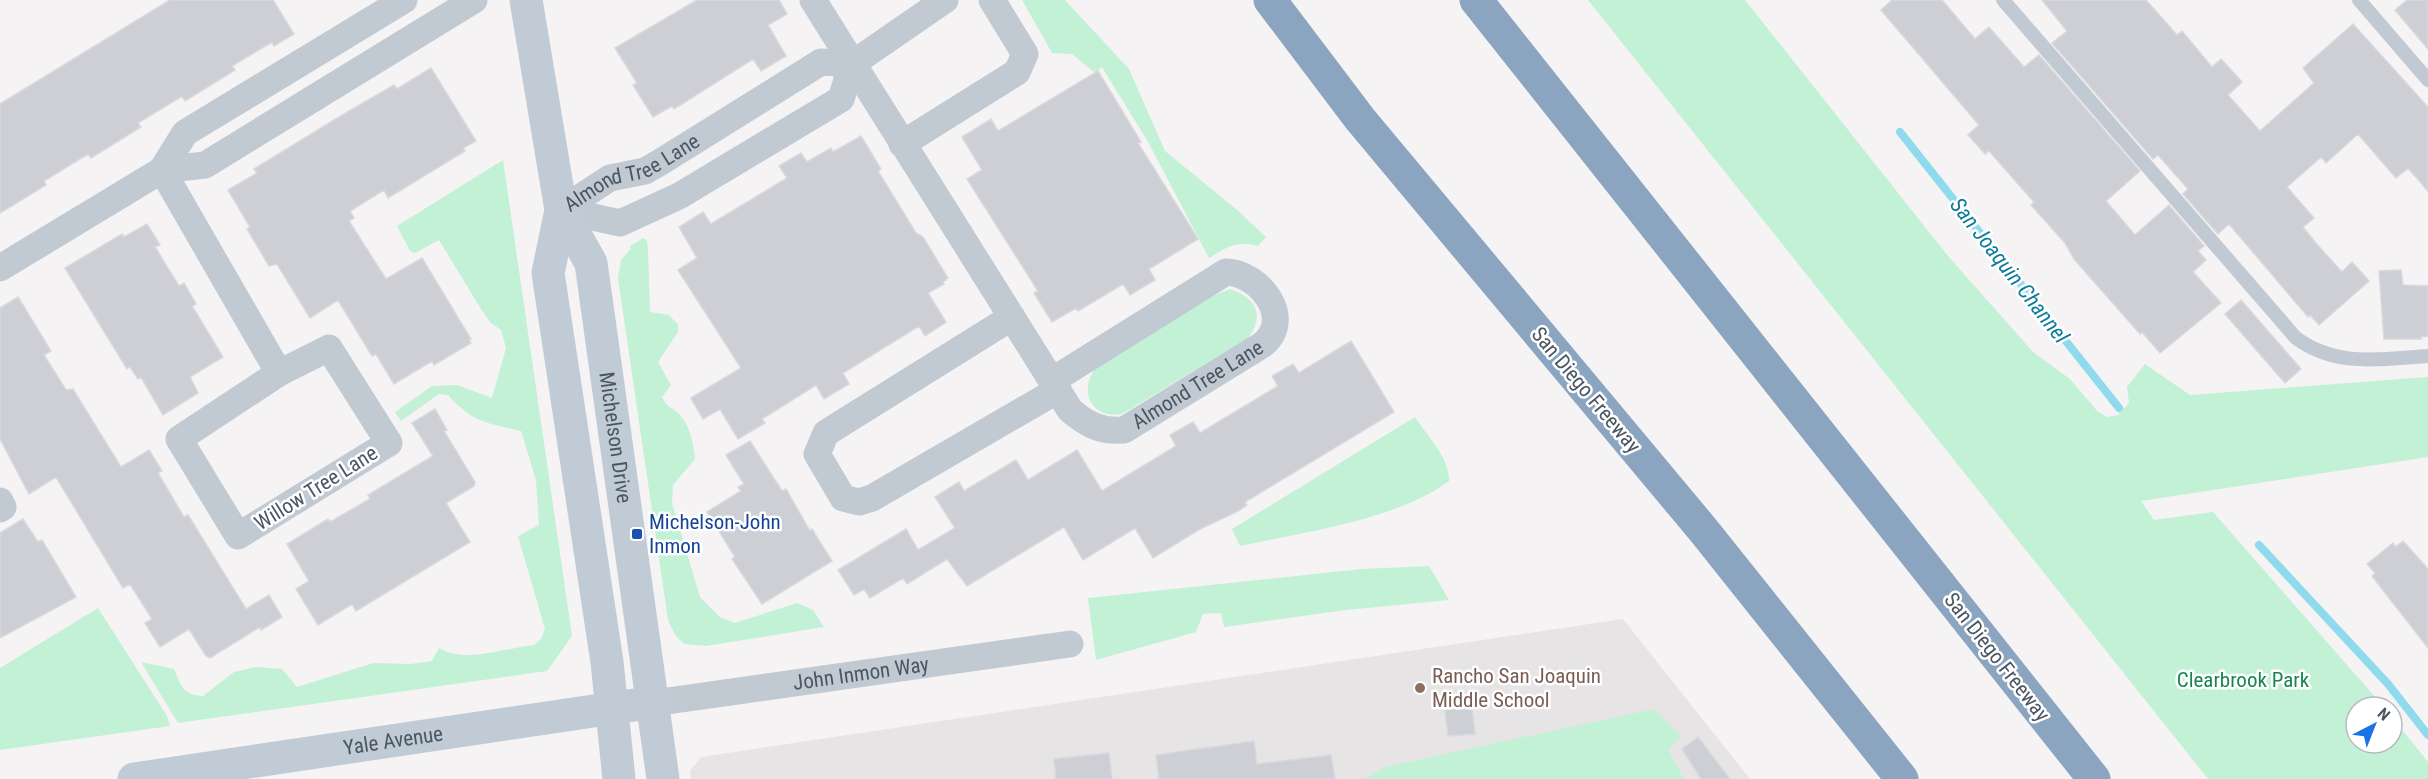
<svg xmlns="http://www.w3.org/2000/svg" width="2428" height="779" viewBox="0 0 2428 779" font-family="'Roboto Condensed',sans-serif">
<style>
.education{fill:#e6e4e5}
.green{fill:#c3f1d5}
.lines{fill:none;stroke-linecap:round;stroke-linejoin:round}
.stream{stroke:#90daee;stroke-width:8}
.building{fill:#cdcfd5;stroke:#d7d9de;stroke-width:1.5}
.lane{stroke:#c1cad2;stroke-width:14}
.street{stroke:#c1cad2;stroke-width:27}
.secondary{stroke:#c1cbd6;stroke-width:33}
.highway{stroke:#8ba5c1;stroke-width:33}
.transit-dot{fill:#1a4fb4;stroke:#fff;stroke-width:2}
.education-dot{fill:#8d6e63;stroke:#fff;stroke-width:2}
.labels{text-anchor:middle;stroke-width:5;stroke-linejoin:round;paint-order:stroke}
.street-label{font-size:21px;fill:#4a5661;stroke:#fff}
.transit-label{font-size:21px;fill:#164399;stroke:#fff;text-anchor:start}
.education-label{font-size:21px;fill:#785e54;stroke:#fff;text-anchor:start}
.park-label{font-size:21px;fill:#17864f;stroke:#fff}
.water-label{font-size:22px;font-style:italic;fill:#0c7c9b;stroke:#fff}
</style>
<rect width="100%" height="100%" fill="#f5f3f3"/>
<path class="education" d="M1623,619L1750,779H691L690,771L701,757Z"/>
<path class="green" d="M1022,0H1065L1129,69L1165,151L1236,209L1266,237L1258,246C1237,240 1227,247 1209,258L1147,140L1102,67L1095,73L1072,54L1052,53Z
M1588,0H1745L1948,256L2033,352L2070,379L2098,412L2108,417L2118,415L2129,403L2127,387L2145,364L2190,395L2428,377V457L2141,501L2154,520L2213,512L2384,707H2356V743H2392V717L2428,762V779H2208Z
M503,160L572,636L547,671L178,723L141,662L174,669C181,687 184,695 203,696L234,672L255,667L282,669L297,687L373,663L411,664L432,661L439,648C465,664 505,648 534,645L541,639L545,629L518,536L539,525L536,480L521,431C487,423 473,423 448,395L439,394L401,421L395,412L432,386L457,385L492,398L506,348L501,330L491,323L481,309L439,240L415,253L410,251L397,226Z
M643,238L647,241L648,249L650,312L669,315L678,325V332L658,362L671,385L662,397C666,407 672,407 679,414C691,427 693,442 695,459L673,485L672,503L700,597L720,617L735,623L797,603L813,610L824,627L706,646L684,644L675,635L668,620L618,278L621,260L631,249L630,246Z
M1230,289C1255,297 1266,315 1248,338L1122,414C1091,419 1078,391 1096,367L1210,297Z
M1415,417C1427,436 1450,458 1449,481C1397,520 1303,532 1240,546L1232,529Z
M1429,566L1449,600L1346,610L1224,627L1221,613L1203,614L1196,632L1096,660L1088,598L1362,569Z
M98,608L167,716L170,726L0,750V668Z
M1654,709L1681,736L1668,750L1684,779H1364L1385,767Z"/>
<g class="lines">
<path class="stream" d="M1900,132L2119,408
M2259,545L2388,684L2428,735"/>
</g>
<path class="building" d="M170,0H273L294,34L274,46L272,42L232,66L235,70L185,101L182,96L138,123L141,127L91,158L88,154L44,181L46,185L0,213V104Z
M697,0H779L787,14L768,25L786,56L761,71L753,59L674,109L672,106L653,117L633,85L637,83L615,48Z
M1892,0H1942L1975,39L1989,27L2024,67L2039,55L2140,171L2106,201L2135,235L2169,205L2204,246L2198,251L2206,260L2193,272L2221,303L2160,353L2142,332L2140,334L2074,259L2065,243L2031,205L2034,202L1989,151L1985,154L1968,135L1979,125L1881,10Z
M2042,0H2146L2177,35L2182,31L2212,67L2221,59L2242,82L2228,95L2260,131L2314,83L2303,68L2353,24L2428,107V191L2408,168L2396,178L2358,134L2326,163L2321,157L2287,187L2314,218L2303,227L2315,242L2342,272L2352,262L2369,281L2319,325L2310,315L2308,317L2229,224L2218,234L2183,194L2188,189L2158,155L2153,159L2052,43L2067,31Z
M2407,0H2428V49L2395,10Z
M431,68L476,141L463,148L465,151L388,198L384,190L350,211L354,218L349,221L386,279L422,258L471,339L469,340L471,343L434,365L432,361L394,384L376,354L372,356L338,300L310,318L277,264L269,266L247,229L250,227L228,190L257,173L254,169L344,114L394,85L397,89Z
M1098,71L1141,142L1138,143L1198,239L1149,269L1155,280L1130,295L1123,284L1078,311L1076,308L1052,322L1034,293L1038,291L967,179L982,170L962,137L991,119L998,131Z
M861,136L881,169L878,171L916,233L923,237L948,278L943,282L944,284L928,293L946,322L925,336L919,326L843,373L849,384L824,399L816,385L762,419L765,423L738,439L720,409L703,419L691,398L741,368L678,270L697,258L679,227L703,212L711,224L787,178L779,166L801,153L807,162L831,148L833,152Z
M147,224L160,245L155,247L179,286L184,283L196,304L192,306L223,357L190,377L198,393L163,415L141,377L138,379L130,367L127,369L65,268L122,234L124,237Z
M2401,270L2403,285L2428,286V336L2421,337V339H2384L2379,271Z
M18,297L51,351L44,355L66,390L73,389L121,467L149,450L162,471L158,473L184,517L188,515L246,609L269,595L282,617L261,630L260,627L210,658L206,656L189,629L160,647L145,623L152,619L130,584L123,588L56,477L29,494L0,439V308Z
M2241,300L2301,369L2285,383L2225,314Z
M1351,341L1394,412L1245,502L1247,505L1238,511L1200,529L1153,558L1135,528L1083,560L1064,527L967,586L947,559L907,584L903,578L870,598L864,589L854,595L838,570L906,529L918,550L955,528L935,497L959,482L964,491L1016,460L1028,480L1077,450L1102,491L1176,446L1170,435L1193,422L1200,433L1278,386L1272,376L1293,364L1299,373Z
M435,409L447,430L444,431L475,482L474,486L446,503L470,542L356,611L352,604L318,625L296,589L309,581L287,544L328,519L330,522L370,499L368,495L433,456L412,423Z
M750,441L782,491L786,489L810,531L812,529L832,561L762,604L732,559L735,557L707,512L741,491L738,487L744,484L726,455Z
M23,519L38,542L42,540L76,597L0,638V533Z
M2403,541L2428,569V648L2372,576L2375,573L2367,564L2393,543L2396,547Z
M1472,708L1475,734L1448,736L1445,710Z
M1698,737L1730,779H1701L1682,749Z
M1254,741L1257,764L1331,755L1335,779H1159L1156,755Z
M1109,753L1112,779H1056L1054,759Z"/>
<g class="lines">
<path class="lane" d="M2003,0L2296,338C2337,368 2381,359 2428,356
M2359,0L2428,80"/>
<g class="street">
<path id="s1" d="M813,0L1070,410C1087,425 1102,432 1124,430L1262,345C1295,319 1260,273 1226,272L1053,380"/>
<path d="M902,144L1017,72L1025,54L992,0"/>
<path d="M162,170L185,133L404,0"/>
<path d="M162,170L279,373"/>
<path d="M561,210L620,223L679,196L841,99L852,64L945,0"/>
<path id="s2" d="M561,210L610,178L645,171L659,163L821,62L852,64"/>
<path d="M0,268L162,170L205,165L474,0"/>
<path d="M1012,317L826,433L817,454L843,498L859,502L872,498L1058,390"/>
<path d="M329,348L389,443L238,536L179,439L279,373Z"/>
<path d="M0,501L3,507L0,509"/>
<path id="s3" d="M653,703L1070,644"/>
</g>
<g class="secondary">
<path id="s4" d="M526,0L561,210L591,263L663,779"/>
<path d="M561,210L548,273L607,662L619,779"/>
<path id="s5" d="M134,779L634,705"/>
</g>
<path class="highway" d="M1270,0L1360,119L1704,531L1902,779
M1476,0L2094,779"/>
</g>
<rect class="transit-dot" x="631" y="528" width="12" height="12" rx="3"/>
<circle class="education-dot" cx="1420" cy="688" r="6"/>
<g class="labels">
<g class="street-label">
<text dy="7" stroke="none"><textPath href="#s2" startOffset="81">Almond Tree Lane</textPath></text>
<text dy="7" stroke="none"><textPath href="#s1" startOffset="630">Almond Tree Lane</textPath></text>
<text transform="translate(1586 390) rotate(50)" y="7">San Diego Freeway</text>
<text dy="7" stroke="none"><textPath href="#s4" startOffset="450">Michelson Drive</textPath></text>
<text transform="translate(316 488) rotate(-32)" y="7">Willow Tree Lane</text>
<text transform="translate(1997 657) rotate(52)" y="7">San Diego Freeway</text>
<text dy="7" stroke="none"><textPath href="#s3" startOffset="210">John Inmon Way</textPath></text>
<text dy="7" stroke="none"><textPath href="#s5" startOffset="262">Yale Avenue</textPath></text>
</g>
<g class="transit-label">
<text x="649" y="529">Michelson-John<tspan x="649" dy="24">Inmon</tspan></text>
</g>
<g class="education-label">
<text x="1432" y="683">Rancho San Joaquin<tspan x="1432" dy="24">Middle School</tspan></text>
</g>
<g class="park-label">
<text x="2243" y="687">Clearbrook Park</text>
</g>
<g class="water-label">
<text transform="translate(2010 270) rotate(52)" y="8">San Joaquin Channel</text>
</g>
</g>
<g transform="translate(2374 725) rotate(42)"><circle r="28" fill="#ffffff" stroke="#b7bbc0" stroke-width="1.5"/>
<path d="M0-4.5L10 22L0 15L-10 22Z" fill="#1a73e8"/>
<text y="-9" font-size="16" font-weight="bold" text-anchor="middle" fill="#4a5661">N</text>
</g>
</svg>
